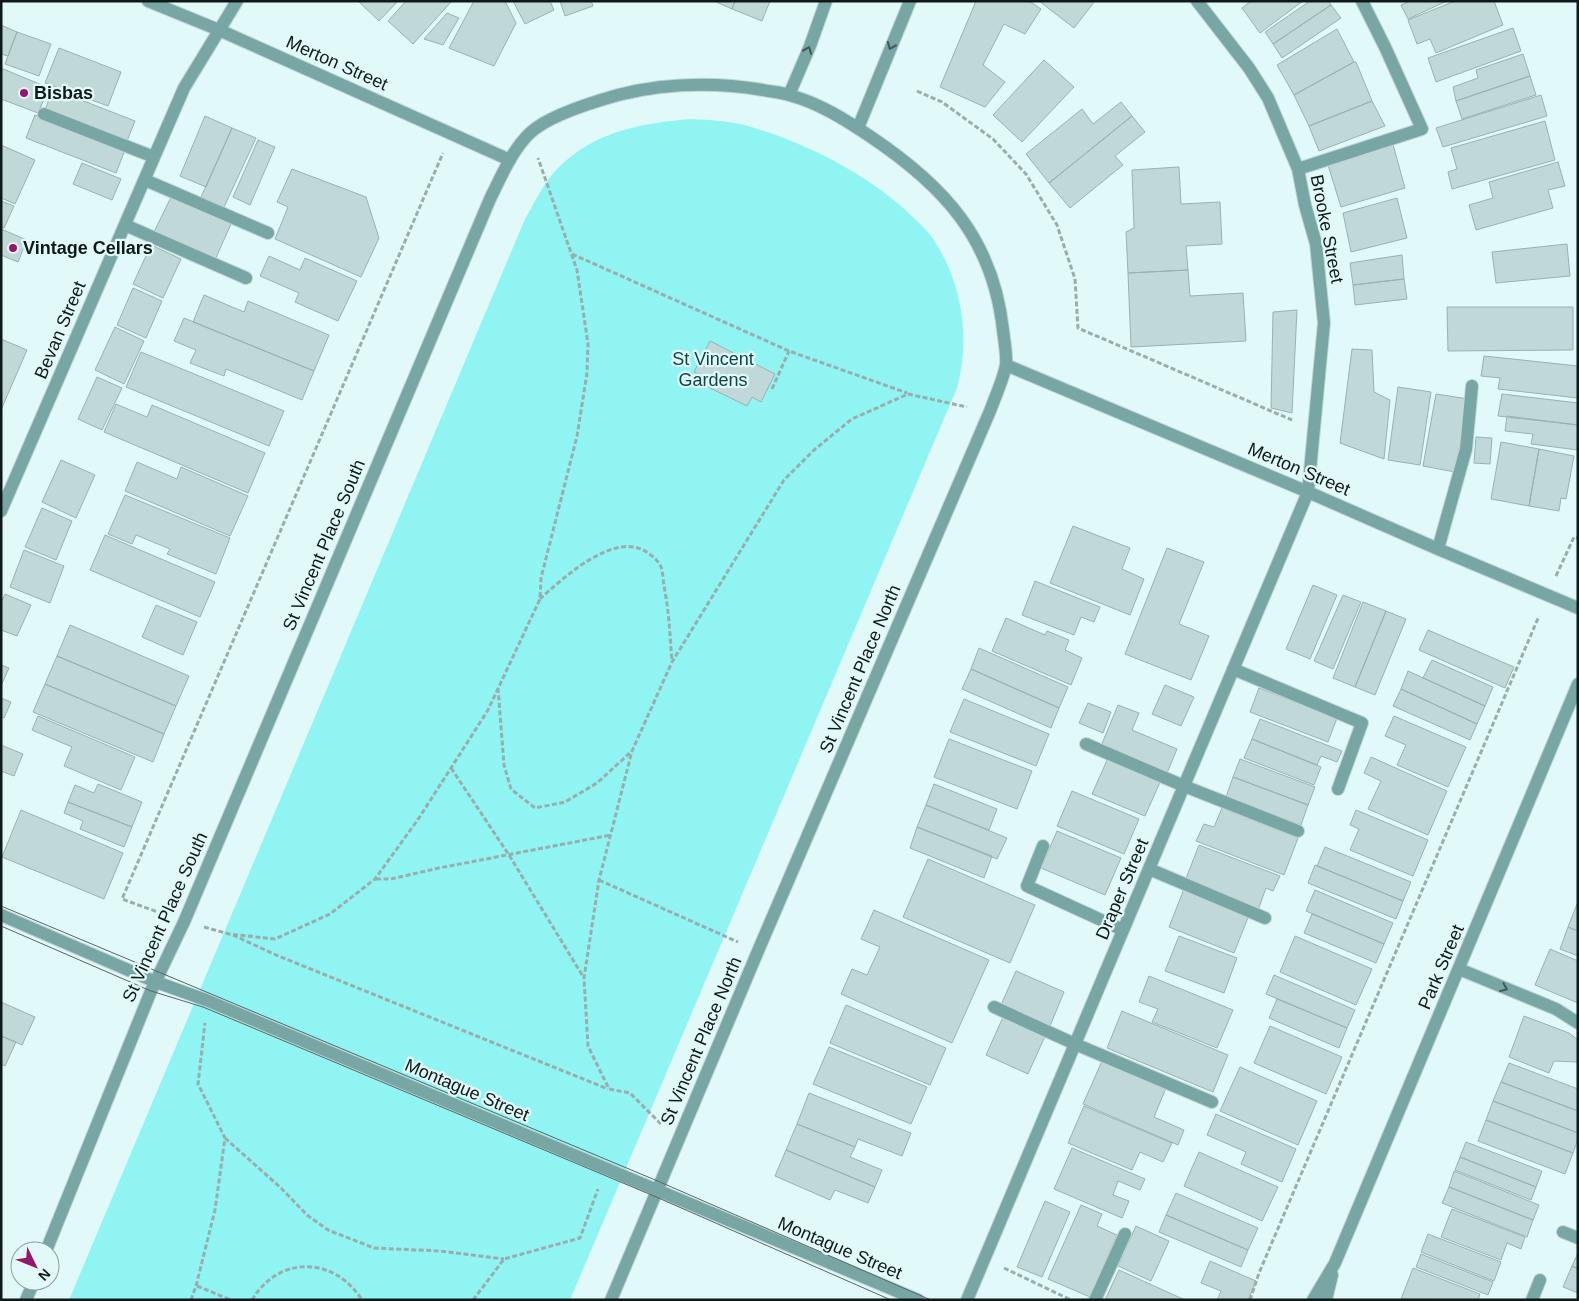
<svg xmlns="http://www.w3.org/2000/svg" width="1579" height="1301" viewBox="0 0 1579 1301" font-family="Arial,sans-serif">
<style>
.green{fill:#90f4f3}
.building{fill:#c0d8d8;stroke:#99b1b1}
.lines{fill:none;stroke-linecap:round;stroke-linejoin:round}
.minor-casing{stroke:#c0d6d5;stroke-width:14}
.path{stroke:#99adac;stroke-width:3;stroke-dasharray:5 2.5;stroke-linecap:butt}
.minor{stroke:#78a6a5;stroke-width:12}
.tram{stroke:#586666;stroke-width:1}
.oneway{stroke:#3f5858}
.poi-dot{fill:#96166e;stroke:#e1faf9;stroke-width:2}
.labels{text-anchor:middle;stroke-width:4.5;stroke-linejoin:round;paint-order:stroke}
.street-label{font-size:18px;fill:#101919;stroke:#e1faf9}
.poi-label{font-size:18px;font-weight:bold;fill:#101919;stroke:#e1faf9;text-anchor:start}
.park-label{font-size:18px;fill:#0c4545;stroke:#e1faf9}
</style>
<rect width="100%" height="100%" fill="#e1faf9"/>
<path class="green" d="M691,119C710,120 730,121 748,126C807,143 872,176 916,220C921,225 927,230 931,236C962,280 971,337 957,388L570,1300H69L525,219C535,202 544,182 558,168C595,131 642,123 691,119Z"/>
<path class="building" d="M358,1H398L379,21Z
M406,1H452L413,44L388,21Z
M474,1H505L516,23L494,66L449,48Z
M513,1H550L554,10L525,24Z
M560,1H591L593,6L565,16Z
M714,1H735L732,9Z
M735,1H770L762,21L732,9Z
M976,1H1029L1041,9L1025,34L1004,24L983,65L1005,82L985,107L940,87Z
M1039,1H1095L1074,28Z
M1251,1H1303L1260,33L1242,8Z
M1310,1H1329L1331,5L1273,44L1265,32Z
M1410,1H1447L1408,19L1401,5Z
M1455,1H1494L1503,25L1436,53L1430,39L1417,44L1408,20Z
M1331,5L1341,18L1282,58L1273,44Z
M447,13L459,18L443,45L424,39Z
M1,25L17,32L8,56L1,54Z
M1513,28L1521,51L1436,82L1428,58Z
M1337,29L1354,62L1294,95L1277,65Z
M17,32L51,44L39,76L5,64Z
M59,48L121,72L108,106L45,83Z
M1523,54L1530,76L1456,101L1453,87L1478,78L1476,70Z
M1044,60L1074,87L1022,142L993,115Z
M1354,62H1356L1372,101L1309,126L1294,95Z
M1,68L49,88L38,113L1,99Z
M1530,76L1536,95L1462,119L1456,101Z
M53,89L135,121L127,141L45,110Z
M1541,95L1547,116L1443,147L1436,128Z
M1372,101L1385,126L1319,151L1309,126Z
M1121,102L1132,116L1049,183L1026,154L1082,109L1093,124Z
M35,115L125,150L116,173L26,138Z
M205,116L232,128L206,187L180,176Z
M1132,116L1145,132L1115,156L1123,165L1070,208L1049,183Z
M1545,121L1555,160L1452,189L1448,172L1457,169L1451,148Z
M232,128L256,138L224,207L201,197Z
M258,140L275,147L250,205L233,197Z
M1392,141L1405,188L1341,207L1327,162Z
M1,145L35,160L15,204L1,198Z
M1558,162L1565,186L1548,190L1553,208L1476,230L1469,205L1493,198L1489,182Z
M82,163L121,179L112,200L73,184Z
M1179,167L1181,204L1220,202L1222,244L1186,246L1188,270L1128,273L1126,232L1134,228L1132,170Z
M292,169L366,197L379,238L361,277L275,239L288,207L277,202Z
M171,197L231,224L215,260L154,232Z
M1397,198L1407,238L1351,252L1343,213Z
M1,201L14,206L4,228L1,227Z
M1,229L27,240L18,262L1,255Z
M1567,244L1570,276L1496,283L1492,252Z
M151,245L181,259L163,298L133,284Z
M1402,255L1404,279L1353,285L1350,263Z
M269,256L300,270L305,258L357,281L338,321L295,302L299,293L260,276Z
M1188,270L1190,296L1243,293L1246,341L1131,347L1128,273Z
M1404,279L1407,299L1355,305L1353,285Z
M133,288L162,301L146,338L117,325Z
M204,295L244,312L248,301L329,335L314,371L193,322Z
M1447,307H1573V350L1448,351Z
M1297,310L1292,413L1271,408L1273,312Z
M184,318L314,371L302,400L226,369L224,376L190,363L196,350L174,341Z
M115,327L144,341L124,384L95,370Z
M1,339L27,350L1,410Z
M710,341L775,374L761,402L752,397L747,406L706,386L709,379L694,372Z
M1352,349L1372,350L1374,392L1390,400L1384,459L1340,443Z
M141,352L284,411L269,446L126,387Z
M1484,356L1578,366V398L1498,389L1500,378L1481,376Z
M97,377L122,388L102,430L78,419Z
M1398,387L1431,392L1420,465L1388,460Z
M1436,394L1468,399L1455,472L1423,466Z
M1502,394L1578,403V425L1498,416Z
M116,404L147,417L152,405L265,453L248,493L104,432Z
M1507,416L1578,425V450L1531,444L1533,434L1505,431Z
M1476,437L1492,438L1490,464L1474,463Z
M1501,442L1539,449L1529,506L1491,499Z
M1539,449L1574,456L1566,499L1561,498L1559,511L1529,506Z
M61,460L95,475L76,518L42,502Z
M137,462L177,479L181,467L248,496L230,536L125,491Z
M125,495L230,538L216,574L167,554L170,549L136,535L132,544L108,534Z
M42,508L72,521L56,560L25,547Z
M1073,526L1130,548L1122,569L1144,579L1130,615L1050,583Z
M105,535L215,582L200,617L90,570Z
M1167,548L1204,562L1179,624L1209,636L1191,680L1125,654Z
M24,550L64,566L50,603L10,587Z
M1035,581L1100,607L1094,622L1081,617L1074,635L1022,615Z
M1313,585L1337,595L1310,659L1286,649Z
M5,594L31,605L17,636L1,630V603Z
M1343,595L1361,602L1333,669L1314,661Z
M1363,602L1386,611L1355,687L1333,678Z
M156,605L197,622L183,655L142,637Z
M1386,611L1406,619L1375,695L1355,687Z
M1006,618L1045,635L1047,631L1069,640L1065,650L1082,658L1071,685L992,651Z
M70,625L189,676L176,706L57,656Z
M1428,630L1514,667L1505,688L1419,650Z
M979,648L1068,687L1059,708L971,669Z
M57,656L176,706L164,734L45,684Z
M1432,660L1493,687L1485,706L1423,678Z
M1,665L9,668L1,686Z
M971,669L1059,708L1051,728L962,689Z
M1408,671L1485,706L1477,724L1401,689Z
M45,684L164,734L153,762L33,712Z
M1165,685L1194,697L1181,726L1152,714Z
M1259,688L1337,718L1328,742L1250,712Z
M1401,689L1477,724L1470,740L1393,706Z
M1,698L11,702L4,718L1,717Z
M964,699L1049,734L1036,766L950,732Z
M1088,703L1111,712L1103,733L1079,723Z
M1118,705L1139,713L1132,730L1177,749L1167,773L1101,746Z
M38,716L135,757L121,790L64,766L72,747L32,730Z
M1394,716L1466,747L1448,787L1397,765L1406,745L1385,736Z
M1260,719L1342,751L1337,762L1321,756L1317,765L1252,739Z
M949,739L1032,771L1017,809L934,777Z
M1252,739L1321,767L1314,785L1244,758Z
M1,745L23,754L14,776L1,771Z
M1371,757L1447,791L1428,835L1368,809L1381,781L1364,773Z
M1108,758L1161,780L1145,816L1092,794Z
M1240,759L1315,787L1308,805L1233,777Z
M1233,777L1308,805L1301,825L1226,797Z
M98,784L142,802L132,827L68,802L75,785L94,793Z
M934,784L997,809L989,830L926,805Z
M1072,791L1139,819L1124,854L1057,826Z
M68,802L132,827L124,847L80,829L83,821L64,813Z
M926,805L1007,838L997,859L917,827Z
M1222,808L1298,838L1284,875L1196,841L1204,824L1214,827Z
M21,810L123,853L104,899L2,857Z
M1356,810L1428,840L1413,876L1350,850L1359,829L1350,825Z
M917,827L992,856L984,878L910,848Z
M1057,831L1121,858L1105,895L1041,868Z
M1199,845L1280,876L1273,891L1266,888L1258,910L1185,881Z
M1325,847L1411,882L1403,901L1317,866Z
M928,859L1035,905L1010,963L903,917Z
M1315,865L1403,901L1396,919L1308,883Z
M1184,889L1249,915L1234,953L1169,927Z
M1315,890L1393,923L1384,944L1306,911Z
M1577,904H1578V931L1568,927Z
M874,910L989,960L952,1043L841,994L852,969L867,975L880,947L861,939Z
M1312,914L1384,944L1376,963L1304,933Z
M1568,927L1578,931V956L1560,949Z
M1179,936L1237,958L1224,993L1165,971Z
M1295,936L1372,969L1356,1005L1280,972Z
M1550,949L1578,961V1003L1535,985Z
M1016,971L1064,992L1050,1026L1001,1005Z
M1274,975L1355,1010L1347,1028L1266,994Z
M1149,976L1233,1010L1217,1048L1152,1022L1158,1009L1139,1002Z
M1277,999L1347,1028L1339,1048L1269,1018Z
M1,1002L35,1017L22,1045L1,1036Z
M846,1005L946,1048L930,1085L830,1043Z
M1122,1011L1228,1055L1213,1092L1107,1048Z
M1004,1015L1046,1034L1028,1074L986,1055Z
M1524,1016L1569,1033L1578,1040V1062L1554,1061L1549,1073L1509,1057Z
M1270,1026L1342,1057L1326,1094L1254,1063Z
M1,1036L16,1042L5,1066L1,1064Z
M829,1047L927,1087L911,1124L813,1084Z
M1102,1061L1166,1088L1154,1117L1184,1130L1178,1145L1083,1104Z
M1509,1063L1578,1089V1111L1501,1082Z
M1240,1067L1317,1101L1298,1145L1220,1111Z
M1501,1082L1578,1111V1133L1493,1101Z
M809,1093L911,1133L902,1156L858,1139L855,1147L797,1124Z
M1493,1101L1578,1133V1139L1573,1153L1486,1120Z
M1084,1106L1172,1143L1163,1162L1140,1152L1132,1170L1068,1143Z
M1216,1114L1296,1149L1282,1182L1241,1164L1246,1152L1207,1135Z
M1486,1120L1573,1153L1565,1174L1478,1141Z
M797,1124L855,1147L850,1157L882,1170L875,1187L786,1150Z
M1466,1142L1542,1171L1536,1187L1460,1157Z
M1072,1148L1145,1179L1140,1190L1118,1181L1113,1195L1129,1201L1122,1218L1054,1189Z
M786,1150L875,1187L868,1203L835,1190L830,1200L775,1176Z
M1199,1152L1278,1187L1262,1221L1184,1186Z
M1460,1157L1536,1187L1531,1200L1455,1170Z
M1454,1171L1539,1205L1533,1220L1449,1187Z
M1449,1187L1533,1220L1527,1237L1442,1203Z
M1176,1193L1258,1228L1248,1250L1166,1215Z
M1045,1201L1070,1212L1042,1277L1017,1267Z
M1081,1205L1102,1214L1097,1226L1117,1235L1090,1297L1048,1279Z
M1452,1209L1525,1237L1521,1249L1507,1243L1501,1260L1441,1237Z
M1166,1215L1248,1250L1241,1267L1159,1232Z
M1136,1226L1169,1241L1151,1281L1118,1266Z
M1428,1234L1501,1262L1494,1281L1421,1252Z
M1578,1253V1269L1572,1266Z
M1421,1254L1493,1282L1488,1295L1416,1267Z
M1210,1261L1256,1281L1248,1300H1217L1221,1291L1201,1283Z
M1572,1266L1578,1269V1293L1563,1287Z
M1413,1268L1480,1294L1478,1300L1401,1299Z
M1119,1270L1185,1300H1105Z"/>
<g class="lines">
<g class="minor-casing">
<path id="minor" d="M148,1L219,30L510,160
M789,95L810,46L826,1
M44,114L154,157
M858,128L910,1
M1298,169L1422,129L1385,47L1362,1
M145,180L268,233
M125,225L246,278
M1006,365L1308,492L1438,549L1578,608
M1,511L184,88L237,1
M1438,549L1466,449L1472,386
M1233,669L1362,723L1338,789
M1086,744L1184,786L1298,831
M1043,846L1027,886L1123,930
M1149,869L1265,918
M1,915L156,982L206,1000L918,1300
M1459,969L1556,1009L1578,1023
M994,1007L1075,1044L1212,1102
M1563,1232L1578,1238
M46,1251L151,991L184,922L490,199C501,177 512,150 530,133C549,115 593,102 618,95C666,83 714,82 763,90C772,92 781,92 789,95C819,103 846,120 871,137C944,186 993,239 1003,330C1004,340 1007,354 1006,364C1005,375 994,400 990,411L758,951L611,1300
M26,1300L34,1281
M967,1300L1308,492L1324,323L1316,244L1305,205L1298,169L1268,98L1249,68L1197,1
M1095,1300L1125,1234
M1313,1300L1335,1263L1578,684
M1326,1300L1332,1275
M1532,1300L1540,1280"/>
</g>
<path class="path" d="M917,91L942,102L993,139L1026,174L1057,225L1075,279L1078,328L1292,420
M572,254L789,351L907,393
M772,389L789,351
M1556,576L1574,537L1578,538
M540,599C563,578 616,529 648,553C653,556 659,562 661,567C663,572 663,580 664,586C669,611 670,636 672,662
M498,688L504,765L511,789L535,808L565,802L597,783L632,751
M451,768L509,855L584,978
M376,879H391L439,868L611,835
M599,880L738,942
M163,914L122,899L443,153
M204,927L229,934L275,939L330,914L375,879L419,818L488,710L540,599L541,578L577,436L587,373L588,344L577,270L538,158
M233,935L276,955L608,1089
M661,1124L630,1093L609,1089L588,1046L584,978L599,880L632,751L672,662L784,480L814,450L852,419L908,394L967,407
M225,1138L281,1188L307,1215L328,1230L374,1248L440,1251L504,1259
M1004,1268L1071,1300
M197,1286L231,1300
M191,1300L196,1286L215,1210L225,1138L198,1084L205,1023
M252,1300C279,1255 334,1256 362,1300
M473,1300L504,1259L580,1238L598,1189
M1250,1300L1259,1273L1539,616"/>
<use href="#minor" class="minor"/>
<path class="tram" d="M1,906L660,1182L931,1300
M1,926L151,991L203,1007L654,1196L891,1300"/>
</g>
<defs><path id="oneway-chevron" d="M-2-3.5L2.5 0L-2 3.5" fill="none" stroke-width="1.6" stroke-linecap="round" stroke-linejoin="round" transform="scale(1.25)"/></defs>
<g class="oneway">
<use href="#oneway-chevron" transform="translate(891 46) rotate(112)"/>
<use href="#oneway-chevron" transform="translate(808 50) rotate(-68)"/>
<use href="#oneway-chevron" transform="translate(1504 988) rotate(22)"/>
</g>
<g class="poi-dot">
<circle cx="24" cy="93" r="5"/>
<circle cx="13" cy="248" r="5"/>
</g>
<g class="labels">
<g class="street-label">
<text transform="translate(337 63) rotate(24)" y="6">Merton Street</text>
<text transform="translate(1327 229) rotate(79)" y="6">Brooke Street</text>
<text transform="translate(60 330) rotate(-67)" y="6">Bevan Street</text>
<text transform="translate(1299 469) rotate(23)" y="6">Merton Street</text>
<text transform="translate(324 545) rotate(-67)" y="6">St Vincent Place South</text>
<text transform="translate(860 669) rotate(-67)" y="6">St Vincent Place North</text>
<text transform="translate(1122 889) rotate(-67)" y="6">Draper Street</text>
<text transform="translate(165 917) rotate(-66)" y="6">St Vincent Place South</text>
<text transform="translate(1441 967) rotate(-67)" y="6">Park Street</text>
<text transform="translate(701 1041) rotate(-67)" y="6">St Vincent Place North</text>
<text transform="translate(467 1090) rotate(23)" y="6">Montague Street</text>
<text transform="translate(840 1248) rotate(23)" y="6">Montague Street</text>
</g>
<g class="poi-label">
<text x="34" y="99">Bisbas</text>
<text x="23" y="254">Vintage Cellars</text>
</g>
<g class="park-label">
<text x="713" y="365">St Vincent<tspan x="713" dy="21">Gardens</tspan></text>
</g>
</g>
<rect width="1579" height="1301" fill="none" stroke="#101919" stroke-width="5"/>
<g transform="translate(35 1266) rotate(133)"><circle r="24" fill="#e1faf9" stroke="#8da09f"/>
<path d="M0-4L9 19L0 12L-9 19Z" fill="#96166e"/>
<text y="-8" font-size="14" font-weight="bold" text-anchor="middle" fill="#101919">N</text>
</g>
</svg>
